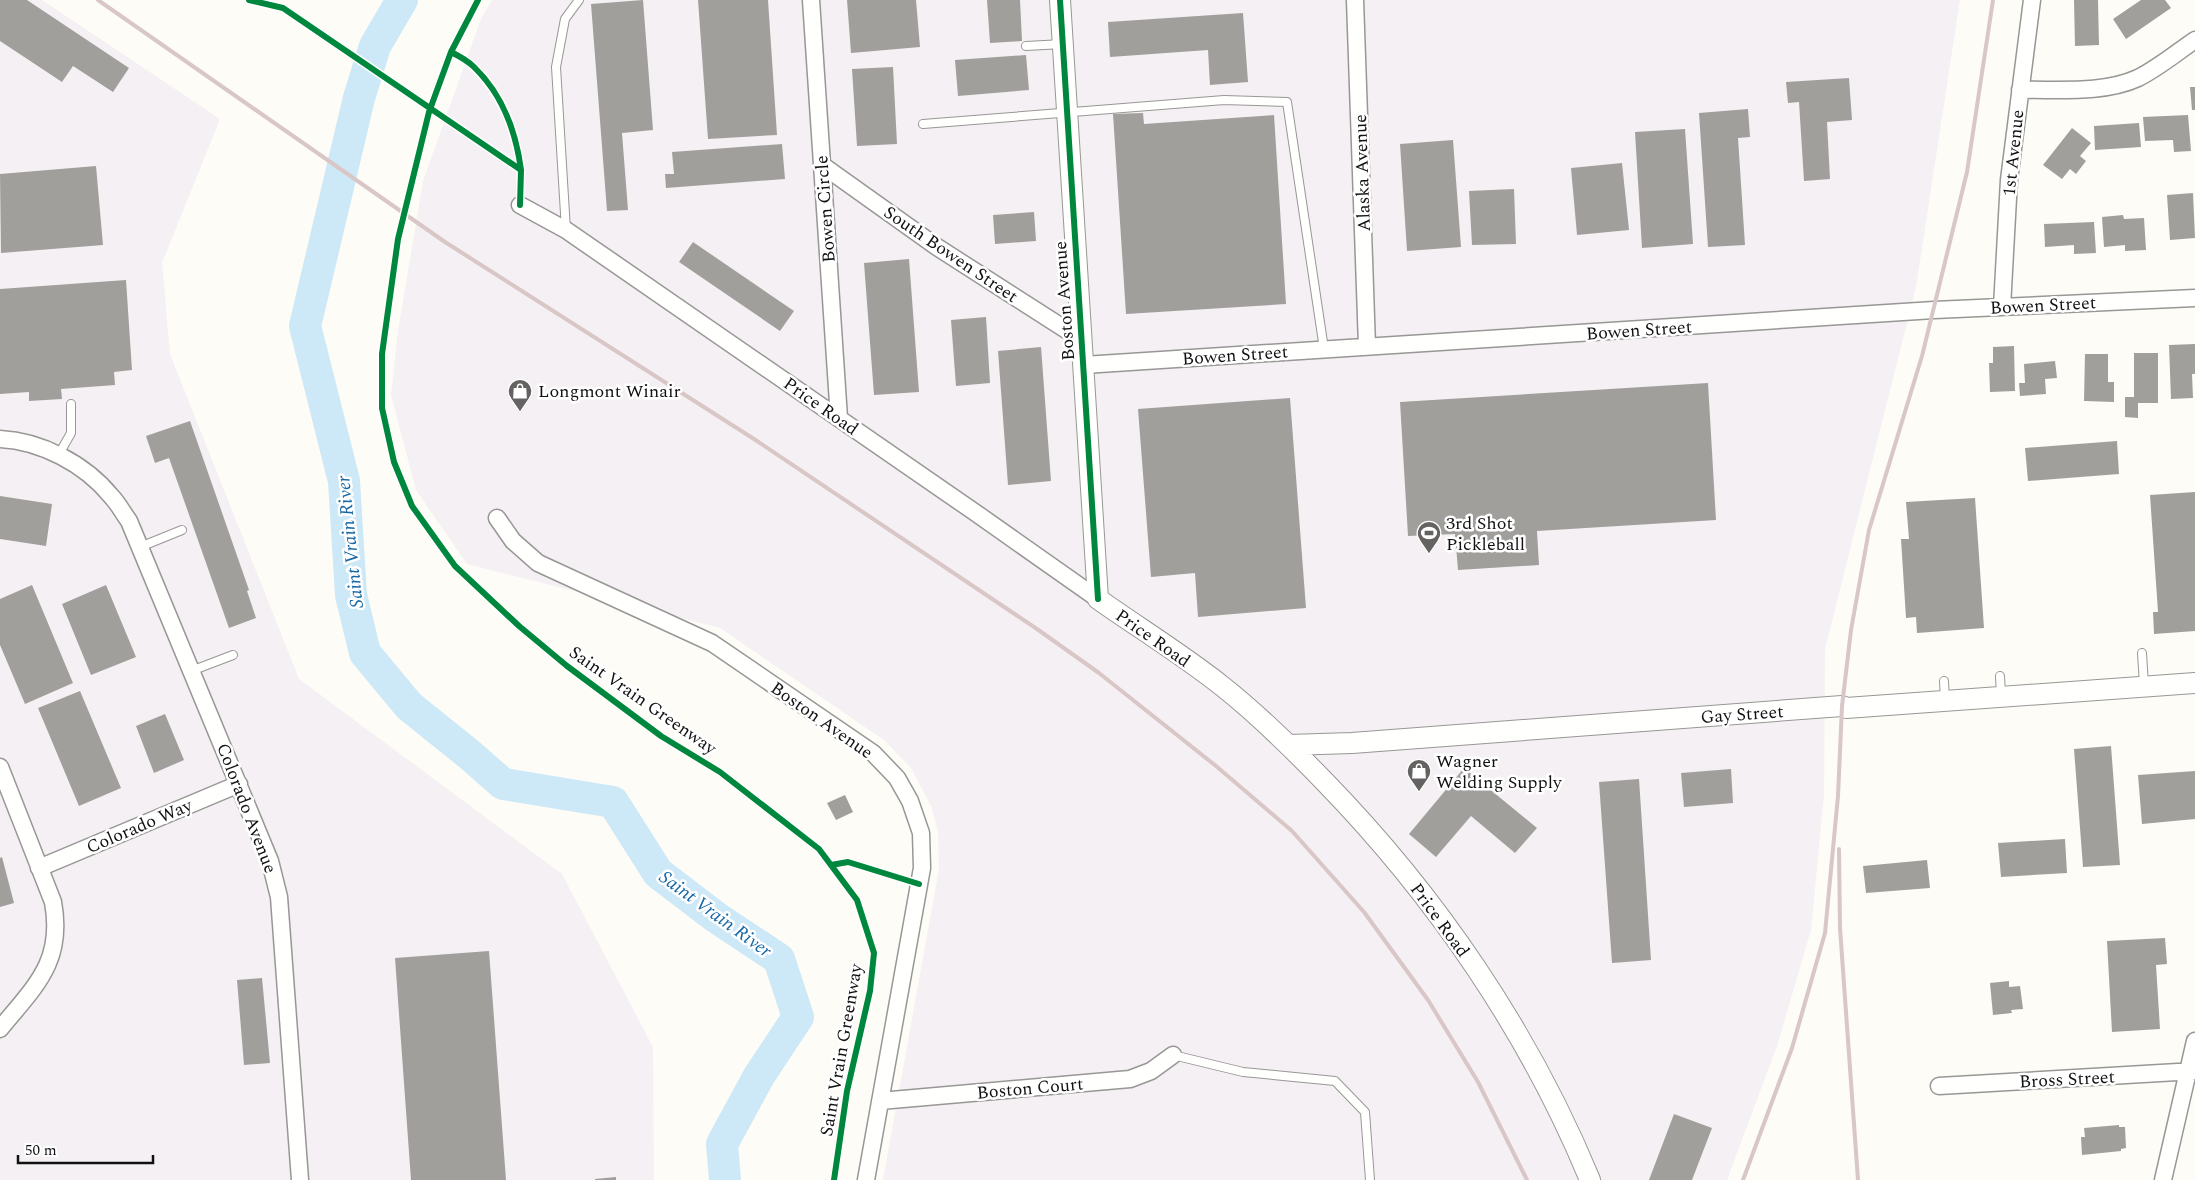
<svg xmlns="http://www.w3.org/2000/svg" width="2195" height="1180" viewBox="0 0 2195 1180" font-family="Spectral,serif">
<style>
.industrial{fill:#f5f0f3}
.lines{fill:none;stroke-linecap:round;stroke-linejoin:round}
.river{stroke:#cde8f7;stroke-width:32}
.building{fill:#a19f9c}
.service-casing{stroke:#979795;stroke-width:10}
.minor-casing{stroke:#979795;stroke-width:19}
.tertiary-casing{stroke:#979795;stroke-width:22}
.service{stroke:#fffffe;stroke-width:8}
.minor{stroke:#fffffe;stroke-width:16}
.tertiary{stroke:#fffffe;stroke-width:20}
.rail{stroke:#d9c6c7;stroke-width:4}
.cycleway-casing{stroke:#fff;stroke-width:9}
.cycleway{stroke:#00873e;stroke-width:6}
.labels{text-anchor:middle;stroke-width:5;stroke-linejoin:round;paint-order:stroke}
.street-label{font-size:18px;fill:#111;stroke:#fff}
.poi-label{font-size:18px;fill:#111;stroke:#fff;text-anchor:start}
.water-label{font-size:19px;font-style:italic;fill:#1768a6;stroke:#fff}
</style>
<rect width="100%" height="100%" fill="#fdfcf7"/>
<path class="industrial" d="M0,0H42L220,119L162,263L170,354L299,679L562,874L653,1047L654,1180H0Z
M492,0H1960L1916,287L1825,649L1824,795L1811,930L1778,1043L1727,1180H883L939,869L938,831L931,806L911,768L884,740L720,628L467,564L416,490L391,395L398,331L423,181L481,19Z"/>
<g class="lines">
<path class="river" d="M402,0L375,46L359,98L305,326L344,481L351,595L365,653L409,706L470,755L503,784L613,802L658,873L717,918L779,959L798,1017L759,1076L722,1144L725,1180"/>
</g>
<path class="building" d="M0,0H27L129,68L113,92L73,66L62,82L0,41Z
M643,0L653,130L622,133L628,210L607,211L591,4Z
M698,0H768L777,135L708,139Z
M847,0H916L920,47L851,53Z
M987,0H1020L1022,41L990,43Z
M2074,0H2098L2099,45L2075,46Z
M2141,0H2165L2171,8L2126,39L2113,19Z
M1243,13L1248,82L1210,85L1208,50L1110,57L1108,22Z
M1026,55L1029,90L958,96L955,60Z
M893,67L897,144L857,146L852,69Z
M1849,78L1852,120L1827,122L1830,179L1804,181L1799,102L1788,103L1786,82Z
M2190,87H2195V110H2192Z
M1748,109L1750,137L1738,138L1745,245L1708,247L1699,113Z
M1143,113L1144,124L1274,115L1286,304L1126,314L1113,114Z
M2188,115L2191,151L2174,152L2173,140L2145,141L2143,117Z
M2139,123L2141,147L2095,150L2094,126Z
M2072,128L2091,143L2080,156L2086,161L2076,174L2070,169L2062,179L2043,165Z
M1685,129L1693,244L1642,248L1635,132Z
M1453,140L1461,247L1407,251L1400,144Z
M782,144L785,179L666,188L665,174H674L672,152Z
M1622,163L1629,230L1577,235L1571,168Z
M96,166L103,245L1,253L0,174Z
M1514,189L1516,244L1472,245L1469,191Z
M2193,193L2195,238L2170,240L2167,195Z
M1034,212L1036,241L995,244L993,215Z
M2123,215L2124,219L2144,218L2146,250L2125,251V245L2104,247L2102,217Z
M2094,222L2096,253L2074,254V245L2045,247L2044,224Z
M693,242L794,311L780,331L679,262Z
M909,259L919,392L874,395L864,263Z
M126,280L132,370L114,372L115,385L61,389L62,399L29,401V392L0,394V289Z
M986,317L990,383L956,386L951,320Z
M2195,344V374H2192L2193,398L2171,399L2169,345Z
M2014,346L2015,391L1990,392L1989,363H1993V347Z
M1041,347L1051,481L1008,485L998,351Z
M2134,353H2158V403H2138V418L2125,417V397H2134Z
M2085,354H2108V382H2114V402L2084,401Z
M2055,361L2057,378L2045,379L2046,394L2020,396L2019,383H2025L2024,364Z
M1708,383L1716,520L1537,531L1539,565L1458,570L1455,534L1408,536L1400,402Z
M1290,398L1306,608L1198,617L1195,573L1151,577L1138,409Z
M190,421L249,590L247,591L256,618L229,628L169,458L155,463L146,436Z
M2117,441L2119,474L2028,481L2025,448Z
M2195,492V631L2154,634L2153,612H2158L2150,495Z
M0,496L52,504L46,546L0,539Z
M1975,498L1984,628L1917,633L1916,617L1906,618L1901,539H1909L1906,502Z
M32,585L73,683L25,704L0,645V599Z
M106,585L136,657L91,675L62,604Z
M80,691L121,788L79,806L38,708Z
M165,714L184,760L154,773L136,726Z
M2111,746L2120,865L2083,867L2074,749Z
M1464,768L1537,828L1515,853L1471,816L1436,857L1409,834Z
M1731,769L1733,803L1684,807L1681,773Z
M2195,771V819L2142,824L2138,775Z
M1639,779L1651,960L1612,963L1599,782Z
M845,795L853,812L836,820L827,803Z
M2065,839L2067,873L2001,877L1998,843Z
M2,857L14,903L0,907V858Z
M1927,860L1930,888L1866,893L1863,866Z
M2165,938L2167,964L2156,965L2160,1029L2112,1032L2107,941Z
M489,951L506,1180H411L395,958Z
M262,978L270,1063L244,1065L237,980Z
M2009,981V987L2020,986L2023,1009L2011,1010L2012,1013L1993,1015L1990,983Z
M1674,1114L1712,1128L1692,1180H1649Z
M2119,1125V1127H2125L2126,1148L2121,1149V1151L2082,1155L2081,1137H2085L2084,1128Z
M616,1177V1180H595V1179Z"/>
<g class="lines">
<g class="service-casing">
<path id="service" d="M1026,46L1063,44
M923,124L1224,100L1287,102L1324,349
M566,230L556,67L565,19L579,0
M58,456L71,433V404
M140,547L182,530
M2142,653L2144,685
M191,671L233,655
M2000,676L2001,695
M1944,681L1945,701
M1173,1055L1243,1072L1335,1081L1365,1112L1370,1180"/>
</g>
<g class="minor-casing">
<path id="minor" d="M811,0L839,418
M1355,0L1367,346
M2020,90C2058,89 2103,94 2138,78C2158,68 2176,53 2195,40
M822,165L937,247L1082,340
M520,205L566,230L973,511L1098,599
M2002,307L2009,180L2032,0
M1084,365L1934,310L2195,298
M0,439C41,441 85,464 111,496C118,503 123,513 129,521L270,861L279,897L300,1180
M497,518L513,541L538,563L712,643L873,753L897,778L910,801L921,833L922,868L866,1180
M0,767L53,902C64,962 35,986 0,1029
M39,868L239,784
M1939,1086L2195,1071
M880,1101L1130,1079L1151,1071L1173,1055
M2163,1180L2195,1041"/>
</g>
<g class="tertiary-casing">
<path id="tertiary" d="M1060,0L1098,599C1139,628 1183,655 1222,686C1259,715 1292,748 1324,781C1436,896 1529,1032 1590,1180
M1289,745L1352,743L1842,706L1846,708L2195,683"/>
</g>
<use href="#service" class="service"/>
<use href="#minor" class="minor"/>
<use href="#tertiary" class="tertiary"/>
<path class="rail" d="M98,0L445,242L754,439L1037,629L1099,673L1216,766L1292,831L1364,912L1428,1000L1478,1082L1527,1180
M1839,849L1840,928L1858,1180
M1743,1180L1792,1048L1825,933L1838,796L1842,706L1851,630L1869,530L1922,356L1967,172L1993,0"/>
<g class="cycleway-casing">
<path id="cycleway" d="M249,0L283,8L521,170L520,205
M478,0L451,52L429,112L398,239L382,354V408L394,462L412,506L455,566L519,626L567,666L661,736L720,772L819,849L857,900L874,953L870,991L847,1091L834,1180
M1060,0L1098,599
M451,52C459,56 468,61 474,67C502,94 516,132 521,170
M831,865L848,862L919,884"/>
</g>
<use href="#cycleway" class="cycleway"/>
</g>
<defs>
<g id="shop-pin" transform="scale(1.25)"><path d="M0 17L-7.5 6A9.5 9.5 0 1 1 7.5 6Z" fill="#646362" stroke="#fff"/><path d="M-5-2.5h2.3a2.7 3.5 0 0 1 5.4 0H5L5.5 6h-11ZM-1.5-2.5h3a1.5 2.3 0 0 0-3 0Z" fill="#fff"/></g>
<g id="stadium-pin" transform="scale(1.25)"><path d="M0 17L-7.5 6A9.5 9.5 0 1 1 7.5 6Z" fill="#646362" stroke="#fff"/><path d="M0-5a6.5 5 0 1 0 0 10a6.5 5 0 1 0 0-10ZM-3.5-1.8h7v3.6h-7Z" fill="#fff"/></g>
</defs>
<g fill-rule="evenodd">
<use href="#shop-pin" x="520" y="391"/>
<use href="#stadium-pin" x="1429" y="533"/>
<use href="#shop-pin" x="1419" y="771"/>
</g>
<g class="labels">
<g class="street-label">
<text transform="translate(2013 153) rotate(-84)" y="6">1st Avenue</text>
<text transform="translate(1362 173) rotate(-92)" y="6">Alaska Avenue</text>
<text transform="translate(825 209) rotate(-94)" y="6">Bowen Circle</text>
<text transform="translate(951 254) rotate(34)" y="6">South Bowen Street</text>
<text transform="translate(1064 301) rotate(-94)" y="6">Boston Avenue</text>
<text transform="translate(2043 305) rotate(-3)" y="6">Bowen Street</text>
<text transform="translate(1639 330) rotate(-4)" y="6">Bowen Street</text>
<text transform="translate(1235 355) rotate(-4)" y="6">Bowen Street</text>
<text transform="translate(821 406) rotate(35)" y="6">Price Road</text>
<text transform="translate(1153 638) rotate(35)" y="6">Price Road</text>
<text transform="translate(643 700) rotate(35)" y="6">Saint Vrain Greenway</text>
<text transform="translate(1742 714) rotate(-4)" y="6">Gay Street</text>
<text transform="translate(822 720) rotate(35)" y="6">Boston Avenue</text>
<text transform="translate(247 808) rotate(69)" y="6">Colorado Avenue</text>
<text transform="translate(139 826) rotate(-23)" y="6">Colorado Way</text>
<text transform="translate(1440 920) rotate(54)" y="6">Price Road</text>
<text transform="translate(841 1050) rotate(-80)" y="6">Saint Vrain Greenway</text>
<text transform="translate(2067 1079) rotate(-3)" y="6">Bross Street</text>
<text transform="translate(1030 1088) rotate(-5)" y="6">Boston Court</text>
</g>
<g class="poi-label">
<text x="538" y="397">Longmont Winair</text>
<text x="1446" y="529">3rd Shot<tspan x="1446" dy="21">Pickleball</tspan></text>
<text x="1436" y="767">Wagner<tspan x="1436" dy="21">Welding Supply</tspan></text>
</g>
<g class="water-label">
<text transform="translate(349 542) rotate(-96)" y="7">Saint Vrain River</text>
<text transform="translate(716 913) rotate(36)" y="7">Saint Vrain River</text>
</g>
</g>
<path d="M18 1155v8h135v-8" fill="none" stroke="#111111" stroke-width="2.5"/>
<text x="25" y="1155" font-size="15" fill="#111111" stroke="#ffffff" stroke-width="4" paint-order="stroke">50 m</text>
</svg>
